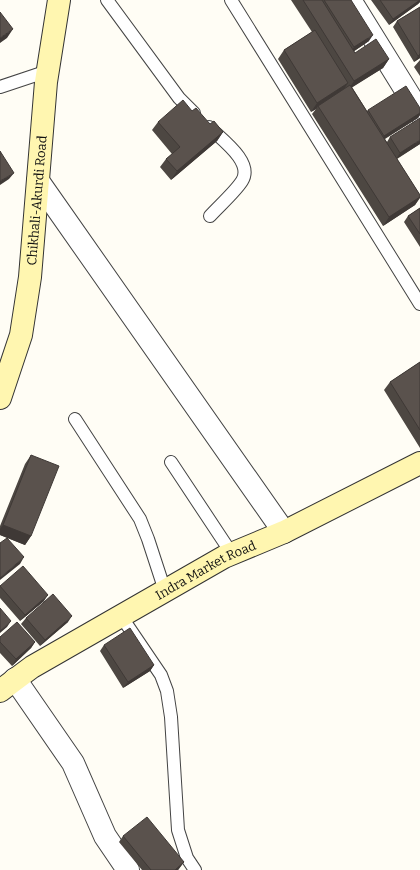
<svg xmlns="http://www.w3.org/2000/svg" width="420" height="870" viewBox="0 0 420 870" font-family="Bitter,serif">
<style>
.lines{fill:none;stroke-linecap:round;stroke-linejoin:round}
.lane-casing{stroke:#444;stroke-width:14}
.street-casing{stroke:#444;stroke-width:24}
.secondary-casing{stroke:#333;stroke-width:24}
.lane{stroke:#fff;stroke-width:12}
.street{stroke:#fff;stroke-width:22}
.secondary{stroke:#fff6b0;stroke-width:22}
.wall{fill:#4d4742}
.shaded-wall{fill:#3f3936}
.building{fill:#5a524d;stroke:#3f3936}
.labels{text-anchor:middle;stroke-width:4;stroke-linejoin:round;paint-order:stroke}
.street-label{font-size:13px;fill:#111;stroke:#fff}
</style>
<rect width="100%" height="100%" fill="#fffdf5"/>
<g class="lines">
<g class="lane-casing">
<path id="lane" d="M107,0L179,98L194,113
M231,0L420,304
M0,87L48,71
M209,127C221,139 254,162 242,181C235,192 219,206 210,216
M75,419L140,519L148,539L165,591
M171,462L232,554
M121,616L161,675L167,691L171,717L178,830L187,858L195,870"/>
</g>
<g class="street-casing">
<path id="street" d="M350,0L420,113
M38,181L284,532
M15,679L73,763L105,836L128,870"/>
</g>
<g class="secondary-casing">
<g id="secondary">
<path id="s1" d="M0,398L21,335L30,277L46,82L59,0"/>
<path id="s2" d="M0,691L32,667L224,557L284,532L420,463"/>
</g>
</g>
<use href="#lane" class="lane"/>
<use href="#street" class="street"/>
<use href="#secondary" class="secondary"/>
</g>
<path class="wall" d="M291,0H351L369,41L354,51L355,53L389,59L383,68L352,87L367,111L368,110L420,108V115L418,118L385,139L387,142L390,137L420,144L397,159L420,195V198L415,205L383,226L312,114L316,109L311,112L278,59L284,50L312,32Z
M371,0H420V2L418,4L389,25Z
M420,7V58L414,62L393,27L397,21Z
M420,60V76L414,67Z
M192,111L210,124L223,132L217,141L171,180L160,167L166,159L172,154L152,130L158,122Z
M420,208V247L404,222L408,216Z
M420,362V448L384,390L390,382Z
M31,455V536L25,545L0,535V526L25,464Z
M0,586L44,601L20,621L0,598Z
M26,618L68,622L40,646L21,624Z
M0,637L35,642L31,648L12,666L0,653Z
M104,645L154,665L150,671L123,688L100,651Z
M123,836L184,862L178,870H142L119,842Z"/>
<path class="shaded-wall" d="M420,0V2L418,4L389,25L393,19Z
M13,29L7,38L0,43V38Z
M373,35L369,41L350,54L354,47Z
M420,54V58L414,62L418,56Z
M389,59L383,68L348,90L354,81Z
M348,83L342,92L318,106L316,109L311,112L317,103Z
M420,113V115L418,118L379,142L384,136Z
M223,132L217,141L171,180L177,171Z
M420,140V144L396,159L400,153Z
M14,173L9,179L0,185V181Z
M420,197L415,205L383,226L389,217Z
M3,525L31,536L25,545L0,535V529Z
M24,557L20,564L0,580V578Z
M48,595L44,601L20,621L25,615Z
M72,616L68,622L40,646L45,640Z
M11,621L7,627L0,633V631Z
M35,642L31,648L12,666L16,659Z
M154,665L150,671L123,688L128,682Z
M184,862L178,870H175Z"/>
<path class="building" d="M303,0H322L355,53L376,39L389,59L354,81Z
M324,0H351L373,35L354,47Z
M380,0H420L393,19Z
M420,7V54L418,56L397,21Z
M0,12L13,29L0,38Z
M315,30L348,83L317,103L284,50Z
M350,85L420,195V197L389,217L318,106Z
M406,86L420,108V113L384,136L368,110Z
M183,100L192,111L196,108L210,124L214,121L223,132L177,171L166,159L180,147L158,122Z
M420,118V140L400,153L390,137Z
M0,151L14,173L0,181Z
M420,208V234L408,216Z
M420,362V430L390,382Z
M31,455L59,466L31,536L3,525Z
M7,538L24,557L0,578V543Z
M23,566L48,595L25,615L0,586Z
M53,594L72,616L45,640L26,618Z
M0,608L11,621L0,631Z
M17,622L35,642L16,659L0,642V637Z
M130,628L154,665L128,682L104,645Z
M147,817L184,862L175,870H151L123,836Z"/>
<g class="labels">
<g class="street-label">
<text dy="5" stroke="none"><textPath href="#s1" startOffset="202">Chikhali-Akurdi Road</textPath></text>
<text dy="5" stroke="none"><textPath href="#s2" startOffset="239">Indra Market Road</textPath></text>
</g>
</g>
</svg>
